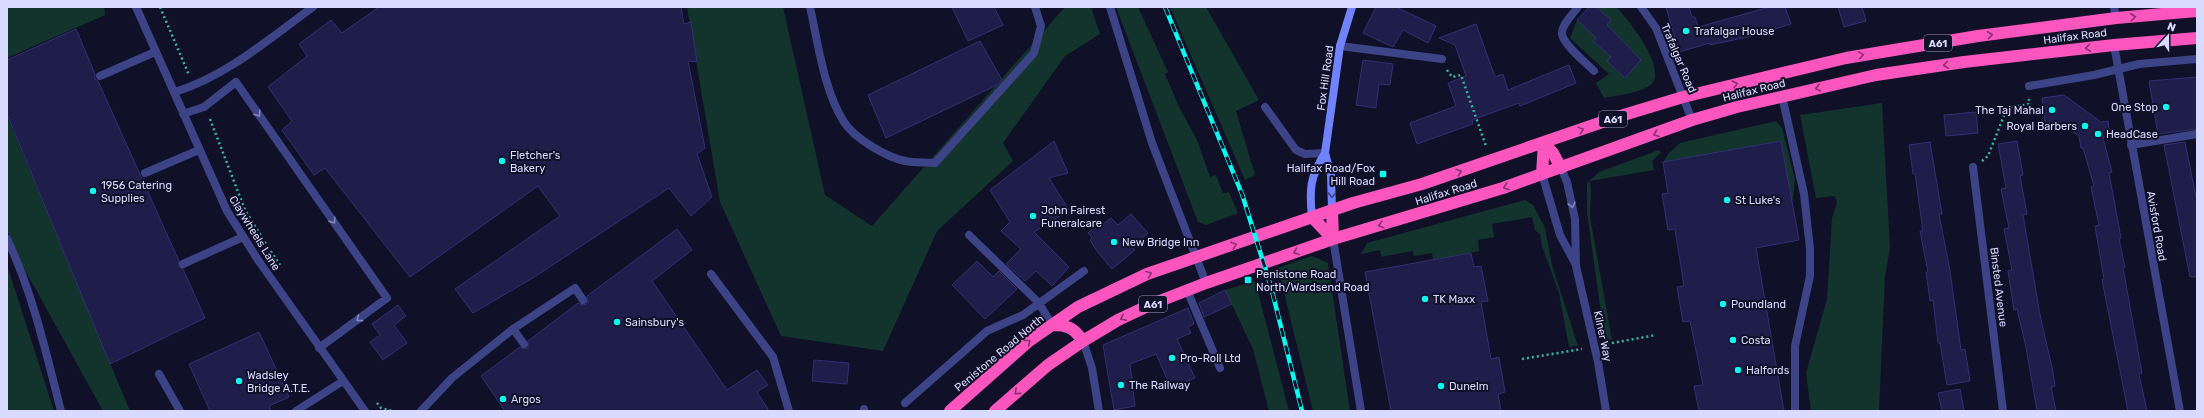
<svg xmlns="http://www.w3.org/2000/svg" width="2204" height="418" viewBox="0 0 2204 418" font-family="Rubik,sans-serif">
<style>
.green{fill:#13332d}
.building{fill:#1f1d4a;stroke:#332f75}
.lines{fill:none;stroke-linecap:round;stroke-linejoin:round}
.path{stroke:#31ba9e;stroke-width:2.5;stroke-dasharray:2 3;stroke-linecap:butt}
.lane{stroke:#3c4487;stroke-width:8}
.street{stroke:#3c4487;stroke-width:8}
.secondary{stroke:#7182fd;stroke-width:8}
.highway{stroke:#fd55be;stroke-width:12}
.rail-casing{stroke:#07fcf1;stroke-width:4.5}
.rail{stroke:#111029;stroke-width:3;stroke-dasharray:9;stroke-linecap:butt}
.oneway{stroke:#873274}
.oneway2{stroke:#8388bd}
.oneway3{stroke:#3c4388}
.poi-dot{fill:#07fcf1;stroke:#111029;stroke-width:1.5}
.labels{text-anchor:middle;stroke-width:4;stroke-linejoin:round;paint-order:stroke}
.shield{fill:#111029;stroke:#9d9dbf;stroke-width:1}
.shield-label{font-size:10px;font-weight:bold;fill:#d9daff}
.poi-label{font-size:11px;fill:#d9daff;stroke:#111029;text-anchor:start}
.street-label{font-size:11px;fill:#d9daff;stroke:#111029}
</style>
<rect width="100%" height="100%" fill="#111029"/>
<path class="green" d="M7,7H104L105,15L7,58Z
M687,7H783L825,195L872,226L1065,7H1091L1100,34L1065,56L1003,143L1013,161L937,231L883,351L781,336L720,202Z
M1116,7H1138L1168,72L1165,74L1179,107L1197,140L1210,177L1216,175L1223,193L1229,192L1238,213L1206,225L1198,222Z
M1170,7H1206L1259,100L1236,111L1255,175L1245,180Z
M1589,7H1616C1628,19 1671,72 1649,86C1636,94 1617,95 1604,98L1596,83L1609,74L1570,38L1577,20Z
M1882,103L1890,248L1885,276L1879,411H1811L1806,373L1827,299L1832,218L1837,203L1835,196L1816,198L1800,115Z
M7,116L130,411H103L20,261L7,230Z
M1776,121L1782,128L1795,180L1792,206L1781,142L1663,162L1669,153L1680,143Z
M1659,150L1661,153L1652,161L1654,170L1590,181C1592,194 1590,205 1590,217L1612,340L1605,342L1587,212V183L1599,172Z
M1525,200L1533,205L1545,228L1552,265L1578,346L1569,347L1559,293L1542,246L1540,234L1535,230L1532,217L1492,224L1494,237L1478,240L1479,251L1433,260L1432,253L1414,256L1413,251L1381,257L1380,250L1361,254L1367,243Z
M1312,256L1328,263L1350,411H1313L1278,268Z
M7,266L8,268L54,411H7Z
M1255,281L1289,411H1269L1253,349L1225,290Z"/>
<path class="building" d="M379,7H681L684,24L691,22L697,62L688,61L705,148L697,154L712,197L691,216L669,188L536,276L473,313L455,289L560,216L538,186L410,277L325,168L314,175L282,130L292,121L268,87L307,56L299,44L331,20L342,33Z
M952,7H994L1003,25L968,41Z
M1376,7H1396L1436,26L1428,43L1403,30L1393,47L1363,33Z
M1589,7H1596L1611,20L1607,25L1641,60L1625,78L1607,61L1611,57L1593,41L1596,38L1577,20Z
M1666,7H1689L1692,17H1695L1698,27L1770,7H1785L1791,24L1752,36L1710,45V43L1679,52Z
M1838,7H1862L1866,21L1844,27Z
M1476,24L1495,77L1503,74L1508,90L1569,65L1576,83L1520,106L1519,103L1472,120L1473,124L1417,144L1410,123L1456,106L1448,83L1466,76L1455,45L1439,38Z
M76,29L95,74V79L98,81L179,261L178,266L183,269L205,318L110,364L7,114V60Z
M980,41L1002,80L999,84L886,138L868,95Z
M1363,60L1393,64L1390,85L1379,84L1376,108L1356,105Z
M2197,77V129L2158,134L2149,81Z
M2064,95L2101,122L2108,121L2110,137L2103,138L2112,172L2109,173L2121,238L2119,239L2125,267L2123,268L2142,373L2139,374L2147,411H2128L2102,280L2104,279L2095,226L2099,225L2091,187L2094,186L2083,148H2081L2079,136L2058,122L2045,123L2042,98Z
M1976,112L1978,133L1946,136L1944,115Z
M1054,141L1068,173L1049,178L1069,210L1034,232L1069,267L1052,286L1036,271L1025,281L1006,264L1021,249L1001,231L1010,222L990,190Z
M1781,141L1799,240L1756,248L1784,411H1699L1694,386L1703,385L1690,321L1683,322L1677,287L1684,286L1675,229L1668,230L1662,194L1668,193L1663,162Z
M2017,141L2023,175L2020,176L2027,214L2023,215L2040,315L2053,372L2055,386L2051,387L2056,411H2037L2026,347L2017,309L2014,310L2008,271L2012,270L2004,229L2009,228L2001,189L2006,188L1998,144Z
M1930,142L1942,214H1939L1950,271L1961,350L1965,349L1970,381L1947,385L1940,343H1938L1933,300L1930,301L1926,272H1928L1920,231H1923L1915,174H1913L1909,145Z
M2185,142L2197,202V277H2190L2164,145Z
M1131,214L1148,233L1132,247L1135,250L1112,269L1096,250L1090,240L1092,238L1088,233L1101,222L1103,224L1111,218L1118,225Z
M677,229L692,250L652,281L727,390L757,370L768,385L757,392L769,411H505L481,376L520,347L524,349L528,348V341L578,303L583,305L586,304L588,300L587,296Z
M1471,253L1474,267L1481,266L1488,301L1481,302L1491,359L1499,357L1505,392L1498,394L1501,411H1391L1365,272Z
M977,261L993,277L999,271L1017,289L985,319L952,285Z
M1225,290L1232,304L1204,317L1199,303Z
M398,305L406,316L394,325L407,343L383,360L370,342L380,335L372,324Z
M1188,308L1194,324L1188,327L1191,333L1177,339L1195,378L1171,388L1156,354L1130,364L1135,406L1114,410L1103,345Z
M259,332L289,397L269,406L271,411H210L189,364Z
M814,360L849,363L847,384L812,381Z
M1960,389L1964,411H1942L1938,393Z"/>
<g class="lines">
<path class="path" d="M160,7L189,75
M1447,70L1452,77L1461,75L1486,146
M210,119L245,210L268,247L266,250
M1982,161L1988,156L2007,108L2029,104V99
M268,247L280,265
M1607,344L1656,335
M1522,359L1582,349
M377,403L381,408L392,411"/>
<path class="lane" d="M810,7C818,43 824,91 844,122C854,138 886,157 905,161C914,163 926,162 935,163L1034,53L1041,26L1035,7
M1110,7L1152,143L1206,283
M1578,7C1573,14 1561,25 1562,34C1563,44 1586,63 1594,71
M1340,46L1442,59
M100,76L155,52
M2029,86L2094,75L2139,64L2197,59
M175,92C227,76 270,38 313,7
M1782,96L1804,194L1810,249V276L1795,346V411
M1265,107L1296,150L1305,154L1325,153
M183,114L204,107L236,82L387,298L319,348
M2131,145L2197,134
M145,173L199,150
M969,235L1039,303L1052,325
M7,239C33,293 46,353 61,411
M1333,239L1361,411
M183,264L243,237
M711,274L773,357L789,411
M1187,290L1220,368
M513,329L575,288L583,300
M159,374L180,411
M905,403L987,331L1023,315L1084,271
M296,411L343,381
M421,411L452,378L513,329L524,344"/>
<path class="street" d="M136,7L227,211L258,260L365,411
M1641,7L1656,28L1692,120
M2114,7L2116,18
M2114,45L2180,411
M1973,167L2003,411
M1561,168L1567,182L1575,219L1576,266L1598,362L1606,411
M1542,174L1560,235L1575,263
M1083,341L1092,368L1099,411
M864,411V409"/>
<path class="secondary" d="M1332,210L1331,175L1325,153L1340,46L1352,7
M1312,217C1309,189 1310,177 1325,153"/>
<path class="highway" d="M1544,143L1553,153L1561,168
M1542,174L1544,143
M1332,210L1333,239
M1312,217L1333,239
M1052,325C1068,325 1074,328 1083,341
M950,411L1029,341L1052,325L1078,307L1147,274L1353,203L1422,184L1617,117L1683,97L1846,58L1978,36L2116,18L2197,11
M995,411L1048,365L1083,341L1118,320L1152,304L1206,283L1333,239L1503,188L1692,120L1737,107L1876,75L1964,62L2114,45L2197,38"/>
<g class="rail-casing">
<path id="rail" d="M1165,7L1242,194L1271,287L1302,411"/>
</g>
<use href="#rail" class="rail"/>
</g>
<defs><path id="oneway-chevron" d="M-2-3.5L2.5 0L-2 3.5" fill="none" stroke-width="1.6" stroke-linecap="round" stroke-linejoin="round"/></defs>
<g class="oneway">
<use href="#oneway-chevron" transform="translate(2133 17) rotate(-6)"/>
<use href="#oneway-chevron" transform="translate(1990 35) rotate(-7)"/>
<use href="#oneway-chevron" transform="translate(2088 48) rotate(173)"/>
<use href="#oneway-chevron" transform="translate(1861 55) rotate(-9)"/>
<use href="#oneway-chevron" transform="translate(1946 65) rotate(172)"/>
<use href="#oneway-chevron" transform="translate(1735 84) rotate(-14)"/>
<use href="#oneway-chevron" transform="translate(1818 88) rotate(168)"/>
<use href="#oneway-chevron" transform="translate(1581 130) rotate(-19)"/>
<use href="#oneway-chevron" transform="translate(1656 134) rotate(160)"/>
<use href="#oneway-chevron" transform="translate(1459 172) rotate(-18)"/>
<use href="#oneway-chevron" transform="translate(1506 187) rotate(161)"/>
<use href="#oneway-chevron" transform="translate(1381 225) rotate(165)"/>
<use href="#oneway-chevron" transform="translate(1234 245) rotate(-19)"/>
<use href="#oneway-chevron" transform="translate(1296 252) rotate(160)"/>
<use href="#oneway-chevron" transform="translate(1149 274) rotate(-21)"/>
<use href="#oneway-chevron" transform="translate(1123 318) rotate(154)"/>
<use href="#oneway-chevron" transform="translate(1028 342) rotate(-38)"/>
<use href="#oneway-chevron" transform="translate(1017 392) rotate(139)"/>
</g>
<g class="oneway2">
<use href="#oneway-chevron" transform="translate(258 114) rotate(55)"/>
<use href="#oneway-chevron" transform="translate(1572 205) rotate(77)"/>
<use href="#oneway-chevron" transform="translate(333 221) rotate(56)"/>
<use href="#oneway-chevron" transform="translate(359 319) rotate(144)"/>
</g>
<use class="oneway3" href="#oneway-chevron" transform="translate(1332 195) rotate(88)"/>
<g class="poi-dot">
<circle cx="1686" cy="31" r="4"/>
<circle cx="2166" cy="107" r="4"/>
<circle cx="2052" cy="110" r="4"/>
<circle cx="2085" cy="126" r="4"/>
<circle cx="2098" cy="134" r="4"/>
<circle cx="502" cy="161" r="4"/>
<rect x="1379" y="170" width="8" height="8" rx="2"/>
<circle cx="93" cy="191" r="4"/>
<circle cx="1727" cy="200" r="4"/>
<circle cx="1033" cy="216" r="4"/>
<circle cx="1114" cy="242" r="4"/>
<rect x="1244" y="276" width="8" height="8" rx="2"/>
<circle cx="1425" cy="299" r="4"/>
<circle cx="1723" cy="304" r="4"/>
<circle cx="617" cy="322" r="4"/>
<circle cx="1733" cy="340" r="4"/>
<circle cx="1172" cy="358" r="4"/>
<circle cx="1738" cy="370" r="4"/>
<circle cx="239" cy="381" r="4"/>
<circle cx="1121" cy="385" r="4"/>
<circle cx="1441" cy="386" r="4"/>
<circle cx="503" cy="399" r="4"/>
</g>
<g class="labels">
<g class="shield">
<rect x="1924" y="35" width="28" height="16" rx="3"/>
<rect x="1599" y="111" width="28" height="16" rx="3"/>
<rect x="1139" y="296" width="28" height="16" rx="3"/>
</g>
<g class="shield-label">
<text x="1938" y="47">A61</text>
<text x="1613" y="123">A61</text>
<text x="1153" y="308">A61</text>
</g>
<g class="poi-label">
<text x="1694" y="35">Trafalgar House</text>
<text x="2158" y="111" text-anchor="end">One Stop</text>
<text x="2044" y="114" text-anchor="end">The Taj Mahal</text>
<text x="2077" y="130" text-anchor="end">Royal Barbers</text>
<text x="2106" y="138">HeadCase</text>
<text x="510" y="159">Fletcher's<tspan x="510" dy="13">Bakery</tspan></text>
<text x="1375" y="172" text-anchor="end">Halifax Road/Fox<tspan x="1375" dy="13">Hill Road</tspan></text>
<text x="101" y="189">1956 Catering<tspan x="101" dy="13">Supplies</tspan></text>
<text x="1735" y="204">St Luke's</text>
<text x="1041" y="214">John Fairest<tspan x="1041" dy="13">Funeralcare</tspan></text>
<text x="1122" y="246">New Bridge Inn</text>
<text x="1256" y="278">Penistone Road<tspan x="1256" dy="13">North/Wardsend Road</tspan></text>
<text x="1433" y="303">TK Maxx</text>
<text x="1731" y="308">Poundland</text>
<text x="625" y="326">Sainsbury's</text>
<text x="1741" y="344">Costa</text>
<text x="1180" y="362">Pro-Roll Ltd</text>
<text x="1746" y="374">Halfords</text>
<text x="247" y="379">Wadsley<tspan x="247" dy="13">Bridge A.T.E.</tspan></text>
<text x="1129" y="389">The Railway</text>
<text x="1449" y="390">Dunelm</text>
<text x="511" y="403">Argos</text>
</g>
<g class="street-label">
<text transform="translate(2075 36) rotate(-7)" y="4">Halifax Road</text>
<text transform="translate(1679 58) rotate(67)" y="4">Trafalgar Road</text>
<text transform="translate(1325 78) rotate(-82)" y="4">Fox Hill Road</text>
<text transform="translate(1754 90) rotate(-14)" y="4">Halifax Road</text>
<text transform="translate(1446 192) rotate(-17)" y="4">Halifax Road</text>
<text transform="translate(2157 226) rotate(80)" y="4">Avisford Road</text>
<text transform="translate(255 233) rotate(58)" y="4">Claywheels Lane</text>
<text transform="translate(1999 287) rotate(83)" y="4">Binsted Avenue</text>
<text transform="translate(1603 336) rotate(78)" y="4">Kilner Way</text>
<text transform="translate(999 353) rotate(-40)" y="4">Penistone Road North</text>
</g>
</g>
<rect width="2204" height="418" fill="none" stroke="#d9daff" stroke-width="16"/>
<g transform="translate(2168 36) rotate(21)" stroke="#111029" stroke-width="3" paint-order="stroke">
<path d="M0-3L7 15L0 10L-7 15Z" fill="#d9daff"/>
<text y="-6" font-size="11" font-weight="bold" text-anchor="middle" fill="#d9daff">N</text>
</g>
</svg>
